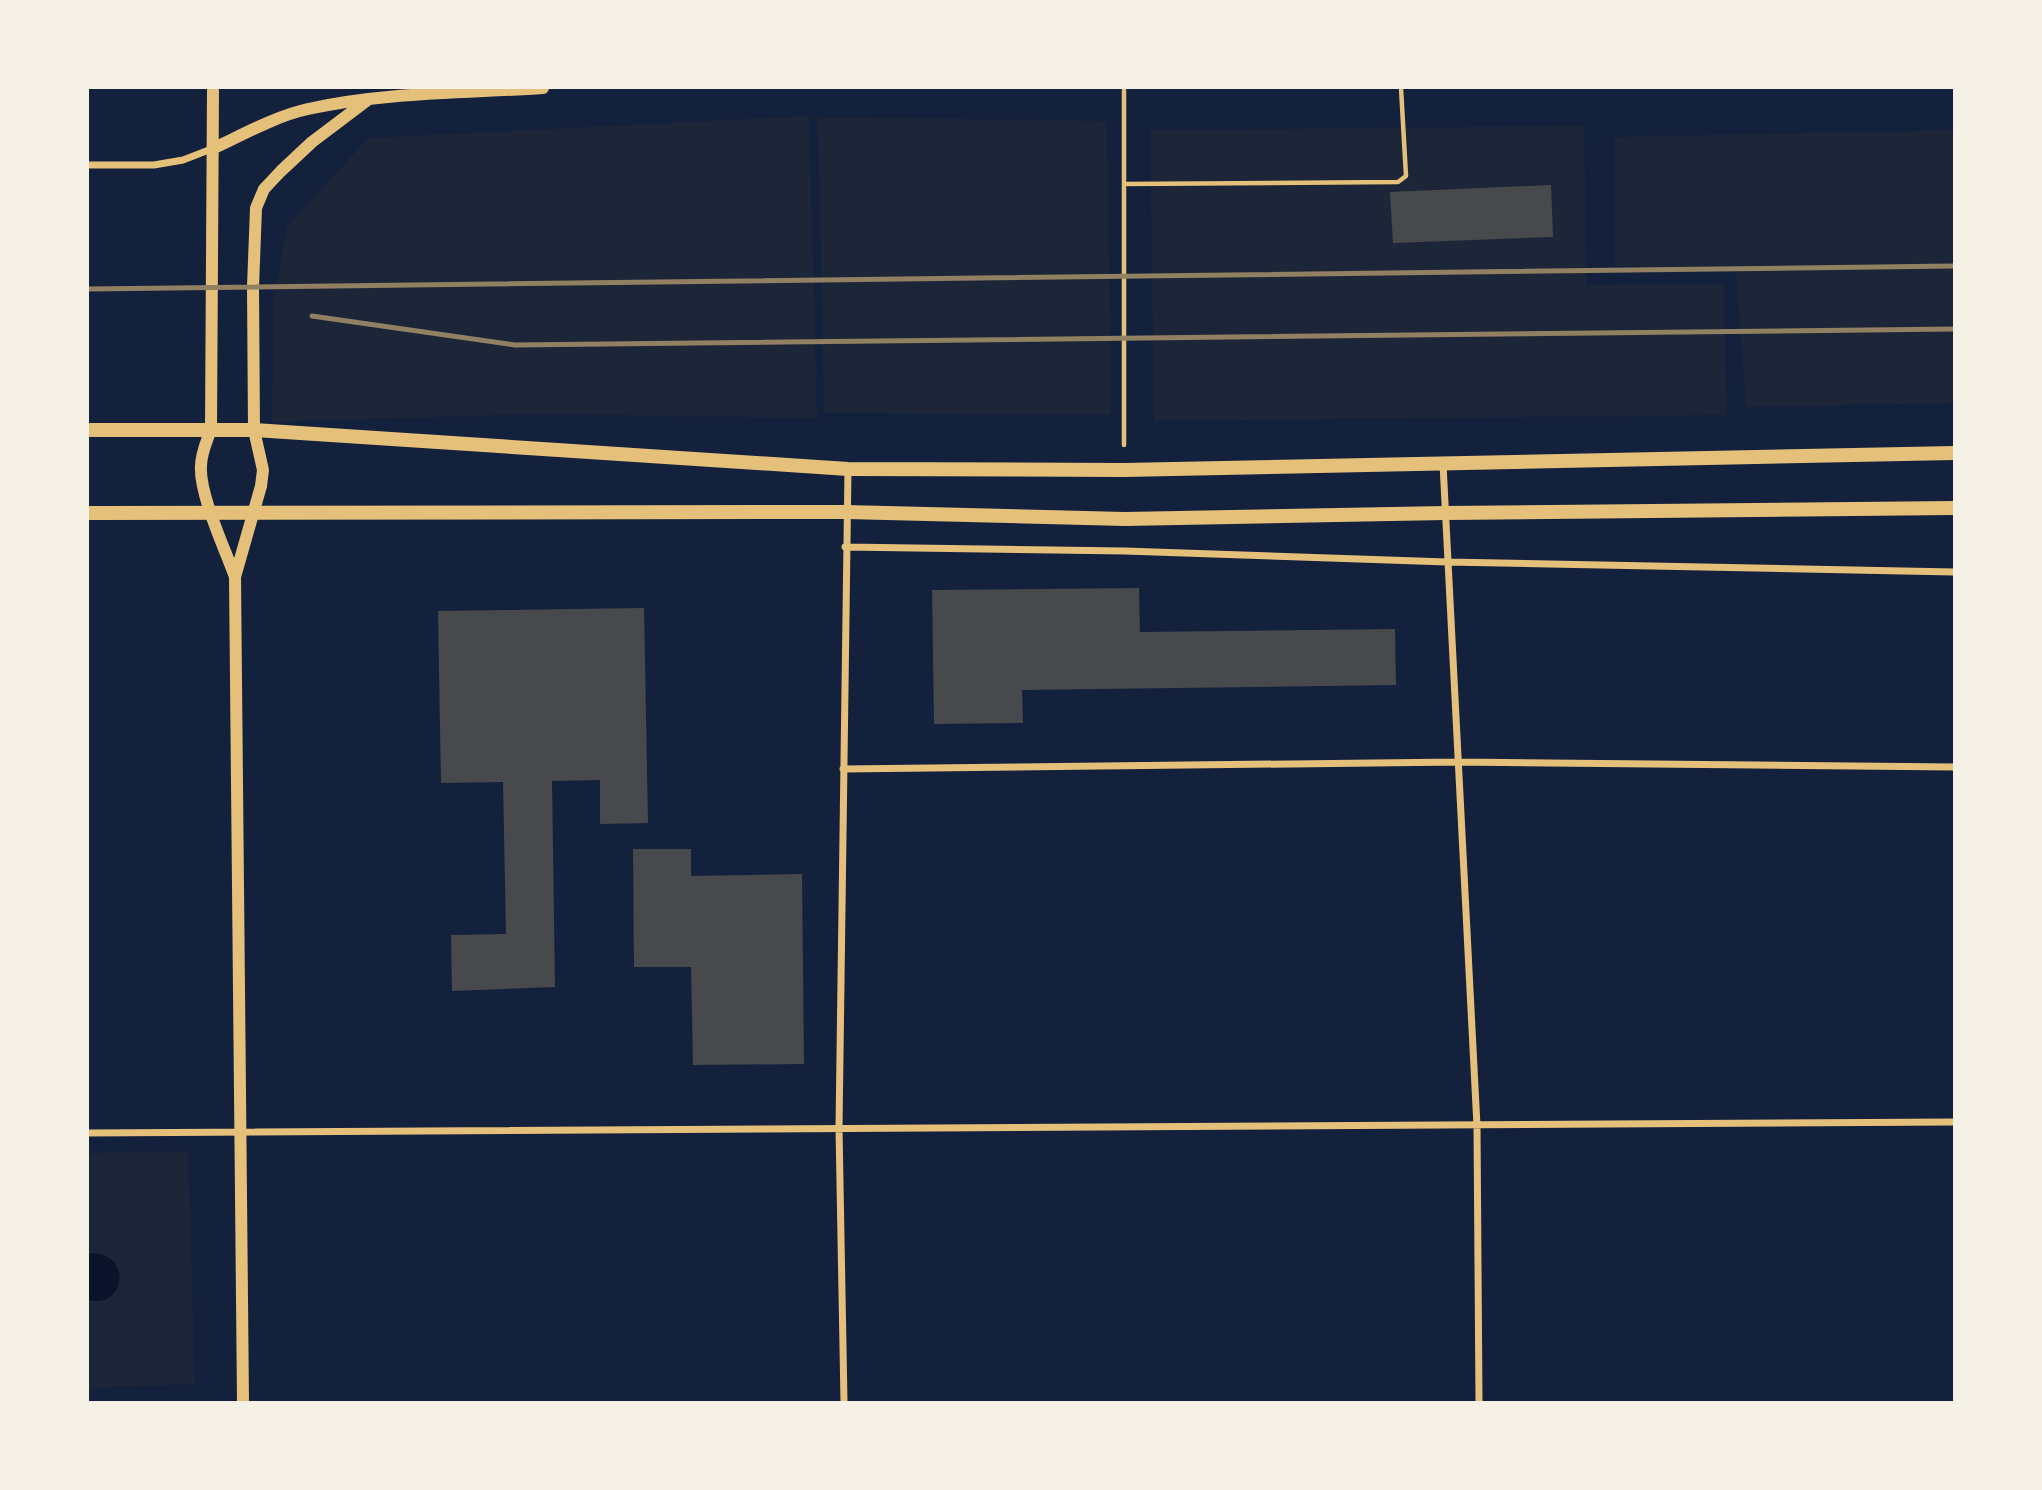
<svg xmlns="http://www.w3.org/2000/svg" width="2042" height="1490" viewBox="0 0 2042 1490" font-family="Rubik,sans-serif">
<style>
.green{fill:#1d2539}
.water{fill:#0b132b}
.building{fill:#48494c}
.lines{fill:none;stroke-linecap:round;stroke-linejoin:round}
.path{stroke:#e5c07b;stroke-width:4.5}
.minor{stroke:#e5c07b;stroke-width:7}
.tertiary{stroke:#e5c07b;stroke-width:12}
.secondary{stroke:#e5c07b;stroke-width:14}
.rail{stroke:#918062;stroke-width:5}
</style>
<rect width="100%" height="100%" fill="#14213d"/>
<path class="green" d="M809,116L817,418L537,414L272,422L274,299L287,227L368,138Z
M818,117L1107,121L1111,414L824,413Z
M1584,126L1587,285L1724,284L1726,415L1154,421L1150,130Z
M1954,130V403L1746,407L1736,268L1615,266L1614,137Z
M188,1151L195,1384L88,1388V1153Z"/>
<path class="water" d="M94,1253C135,1257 122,1310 88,1300V1254Z"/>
<path class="building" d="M1551,185L1553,237L1393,243L1390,192Z
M1139,588L1140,632L1395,629L1396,685L1022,690L1023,723L934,724L932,590Z
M644,608L648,823L600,824V780L552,781L555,987L452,991L451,935L506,934L503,782L441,783L438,611Z
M633,849H691V876L802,874L804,1064L693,1065L691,967H634Z"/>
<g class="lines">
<path class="path" d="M1124,184L1398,182L1406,176L1401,88
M1124,445V88"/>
<path class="minor" d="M88,165H154L183,160L214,148
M1443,464L1477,1126L1479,1402
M845,547L1125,551L1447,562L1954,572
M843,769L1458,762L1954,767
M88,1133L1954,1122
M844,1402L839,1128L848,469"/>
<path class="tertiary" d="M213,88L211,429C207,441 201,453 201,466C199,494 225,549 235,577
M214,148C244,134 276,116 308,109C385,92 465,93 543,88
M243,1402L235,577L261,486L263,470L254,430L253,287L256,208L264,189L281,171L312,142L369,99"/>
<path class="secondary" d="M88,430H254L848,469L1124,470L1954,453
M88,513L846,512L1125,519L1445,513L1954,508"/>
<path class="rail" d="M88,289L1954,266
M312,316L515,345L1954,329"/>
</g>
<rect width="2042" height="1490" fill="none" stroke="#f6f1e7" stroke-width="178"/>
</svg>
